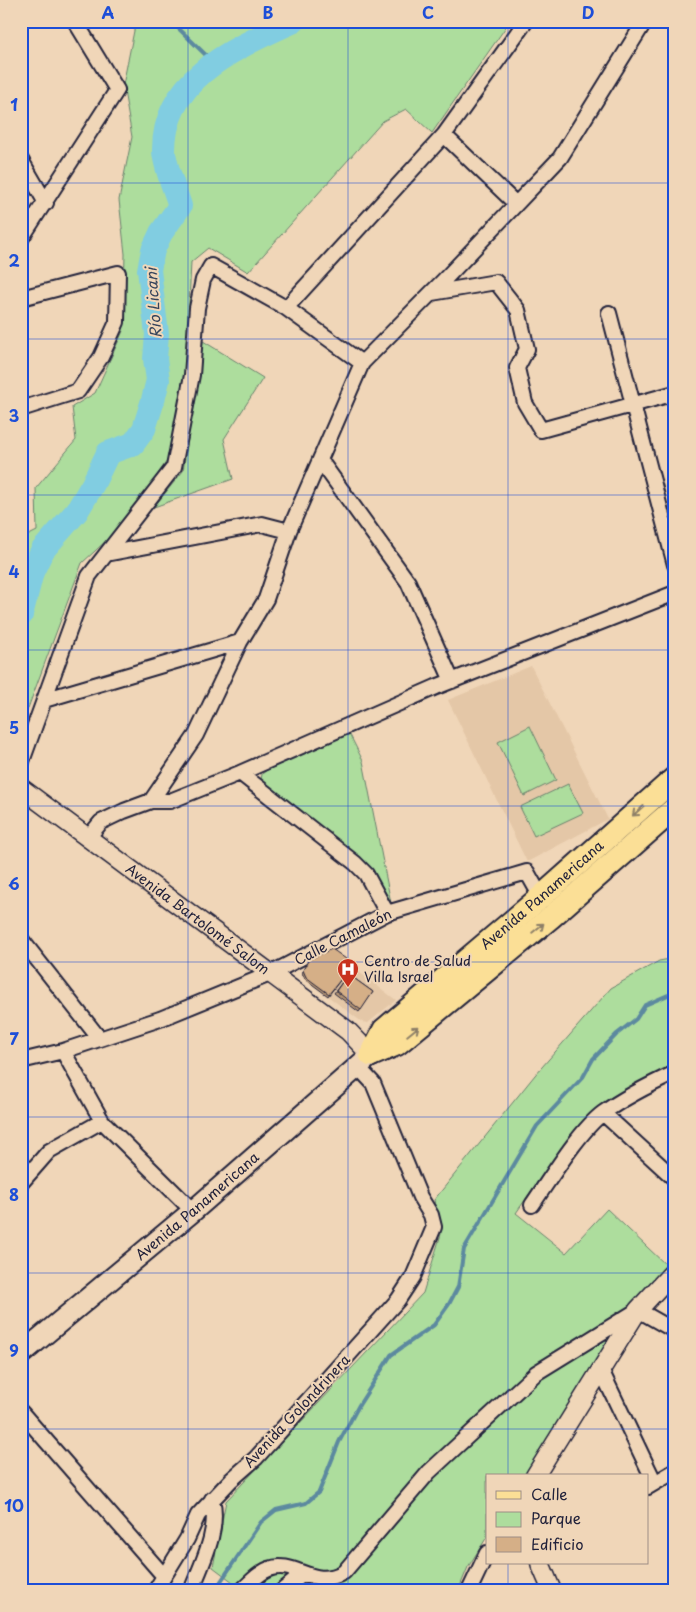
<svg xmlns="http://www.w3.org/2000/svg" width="696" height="1612" viewBox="0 0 696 1612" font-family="'Playpen Sans',sans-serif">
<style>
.built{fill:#e4c7a7}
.green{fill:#addd9d;stroke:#68806c}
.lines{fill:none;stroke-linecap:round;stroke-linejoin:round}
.stream{stroke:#5b899f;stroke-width:4}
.river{stroke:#81cde1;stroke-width:24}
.minor-casing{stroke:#22223b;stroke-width:18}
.tertiary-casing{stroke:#22223b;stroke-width:21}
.secondary-casing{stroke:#22223b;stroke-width:24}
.primary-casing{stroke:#22223b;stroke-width:26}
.minor{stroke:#f0d6b8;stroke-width:14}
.tertiary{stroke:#f0d6b8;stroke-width:18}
.secondary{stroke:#f0d6b8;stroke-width:20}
.primary{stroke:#fbdf96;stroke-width:22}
.wall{fill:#b79674;stroke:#22223b}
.building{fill:#d5af87;stroke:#22223b}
.oneway{stroke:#8e8068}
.grid{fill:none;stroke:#1d4ed8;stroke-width:1;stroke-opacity:0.55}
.labels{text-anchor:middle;stroke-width:4;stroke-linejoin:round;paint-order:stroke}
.street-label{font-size:14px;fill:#22223b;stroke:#f0d6b8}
.poi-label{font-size:14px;fill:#22223b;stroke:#f0d6b8;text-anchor:start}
.water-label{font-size:15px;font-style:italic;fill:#35445c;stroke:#f0d6b8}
.neatline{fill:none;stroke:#1d4ed8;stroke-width:2}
.grid-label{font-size:16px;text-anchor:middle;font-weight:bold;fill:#1d4ed8}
</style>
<rect width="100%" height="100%" fill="#f0d6b8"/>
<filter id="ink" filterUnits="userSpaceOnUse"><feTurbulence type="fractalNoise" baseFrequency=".02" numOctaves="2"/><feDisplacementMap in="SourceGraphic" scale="10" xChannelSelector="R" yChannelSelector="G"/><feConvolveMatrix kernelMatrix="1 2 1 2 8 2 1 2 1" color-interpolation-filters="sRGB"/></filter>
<g filter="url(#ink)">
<path class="built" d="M531,666L608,819L527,862L448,700Z
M331,951L396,1000L368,1023L362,1022L305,979L302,973L308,962Z"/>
<path class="green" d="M136,21H510L432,133L406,109L383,121L248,272L208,248L191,262L186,366L169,458L121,527L82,563L21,727V539L37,531L36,488L76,440L72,407L95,393L123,331L125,254L119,200L132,137L123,85Z
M203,341L263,378L224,439L233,479L154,507L183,471Z
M530,726L556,780L524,796L498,742Z
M349,733L363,761L391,903L366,863L261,780L262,774L267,770Z
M568,784L583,813L534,836L520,807Z
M675,958V1068L664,1071L596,1110L565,1143L516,1213L566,1253L607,1209L666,1265L635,1301L525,1476H487V1537L468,1567L458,1591H245L213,1567L226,1501L423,1293L441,1234L434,1200L535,1075L611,988L659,961Z"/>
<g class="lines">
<path class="stream" d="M171,21L214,63
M217,1587L261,1522L276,1510L306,1503L319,1492L339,1442L359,1405L391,1355L434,1325L449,1304L458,1287L464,1249L537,1126L583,1077L593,1059L617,1034L636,1019L645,1005L675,992"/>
<path class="river" d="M21,615L32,572L42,551L77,511L93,484L108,453L133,444L144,429L153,400L158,380L155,359L157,334L149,270L153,250L161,233L180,206C175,189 165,168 164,151C163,77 238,47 294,21"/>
<g class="minor-casing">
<path id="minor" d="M444,135L516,204
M21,160L46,203
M21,239L117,90L75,21
M432,293L496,282L518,310L527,349L517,368L525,403L541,430L675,393
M21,298L118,273L117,322L101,357L78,391L21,409
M286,308L444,135L526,21
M609,313L675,565
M320,460L408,582L452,681
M106,554L262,524L289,531
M44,700L240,642
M21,764L89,576L174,467L192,375L197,308L203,280L211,266L286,308L362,363
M240,773L355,863L366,874L387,913
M151,801L196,735L240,642L266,599L289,531L362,363L444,280L560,158L645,21
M87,839L101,822L124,811L151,801H170L240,773L436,687L675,593
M21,939L99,1038
M63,1051L102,1121L193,1211
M21,1061L63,1051L160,1019L270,974L387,913L527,872L541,897
M603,1113L675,1179
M21,1183L49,1151L102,1121
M532,1205C550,1179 580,1130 603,1113C625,1097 651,1084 675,1073
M601,1370L655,1483
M21,1412L163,1575
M648,1487L675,1471
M155,1591L187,1539L198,1515L231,1480L256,1458L398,1300L413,1277L434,1227L431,1215L420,1197L373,1083L358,1067
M191,1591C202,1563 220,1530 212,1499
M241,1591C249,1584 258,1573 269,1569C295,1559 313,1590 344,1572L429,1472L536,1373L638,1310L675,1331
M282,1591L303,1574
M469,1591L487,1553"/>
</g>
<g class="tertiary-casing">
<g id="tertiary">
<path id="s1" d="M21,788L348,1031L371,1055"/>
<path d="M535,1476L638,1310L675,1270"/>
<path d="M540,1563L552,1591"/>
</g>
</g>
<g class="secondary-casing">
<g id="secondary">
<path id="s2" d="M21,1354L193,1211L371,1055"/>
</g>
</g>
<g class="primary-casing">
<g id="primary">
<path id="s3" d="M371,1055L384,1030L541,897L675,778"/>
<path d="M371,1055L397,1044L551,917L675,808"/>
</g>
</g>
<use href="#minor" class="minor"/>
<use href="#tertiary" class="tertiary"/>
<use href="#secondary" class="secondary"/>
<use href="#primary" class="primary"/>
</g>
<path class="wall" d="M309,959L353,964L328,996L305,979L302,973Z
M348,974L373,992L359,1012L334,993Z"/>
<path class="building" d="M332,949L353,964L329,994L306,977L303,970L309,959Z
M348,974L373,992L361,1010L336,991Z"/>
<defs><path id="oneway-shaft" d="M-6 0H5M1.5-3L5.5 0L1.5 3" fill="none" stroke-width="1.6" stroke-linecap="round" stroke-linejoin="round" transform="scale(1.25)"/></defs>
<g class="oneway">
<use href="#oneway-shaft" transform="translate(638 811) rotate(138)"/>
<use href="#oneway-shaft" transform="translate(538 928) rotate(-39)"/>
<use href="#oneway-shaft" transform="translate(413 1031) rotate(-39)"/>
</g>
</g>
<path class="grid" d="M188,21V1591M348,21V1591M508,21V1476M21,183H675M21,339H675M21,495H675M21,650H675M21,806H675M21,962H675M21,1117H675M21,1273H675M21,1429H675M508,1563V1591"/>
<defs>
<g id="hospital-pin" transform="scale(1.125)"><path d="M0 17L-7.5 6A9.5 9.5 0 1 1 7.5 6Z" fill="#c8321e" stroke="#f0d6b8"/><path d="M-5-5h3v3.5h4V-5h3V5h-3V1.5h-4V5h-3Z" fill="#fff"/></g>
</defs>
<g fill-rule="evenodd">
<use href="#hospital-pin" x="348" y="969"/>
</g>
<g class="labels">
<g class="street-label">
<text dy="5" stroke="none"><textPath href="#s3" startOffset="236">Avenida Panamericana</textPath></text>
<text dy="5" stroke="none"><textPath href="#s1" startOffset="220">Avenida Bartolomé Salom</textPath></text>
<text transform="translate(343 937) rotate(-27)" y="5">Calle Camaleón</text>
<text dy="5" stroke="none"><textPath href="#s2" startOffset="230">Avenida Panamericana</textPath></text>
<text transform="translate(297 1411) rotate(-47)" y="5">Avenida Golondrinera</text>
</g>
<g class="poi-label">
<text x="364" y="966">Centro de Salud<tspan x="364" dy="16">Villa Israel</tspan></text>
</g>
<g class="water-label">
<text transform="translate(154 303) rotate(-94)" y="5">Río Licani</text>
</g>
</g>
<rect width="696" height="1612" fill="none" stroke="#f0d6b8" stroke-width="55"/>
<rect x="486" y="1474" width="162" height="90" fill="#f0d6b8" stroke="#9e8e86"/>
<rect x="496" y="1491" width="25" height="8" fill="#fbdf96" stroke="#9e8e86"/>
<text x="531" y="1500" font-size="15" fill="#22223b">Calle</text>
<rect x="496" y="1512" width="25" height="15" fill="#addd9d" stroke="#9e8e86"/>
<text x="531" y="1524" font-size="15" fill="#22223b">Parque</text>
<rect x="496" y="1537" width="25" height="15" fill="#d5af87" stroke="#9e8e86"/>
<text x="531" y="1550" font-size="15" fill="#22223b">Edificio</text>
<rect x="28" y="28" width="640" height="1556" class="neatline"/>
<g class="grid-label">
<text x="108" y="19">A</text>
<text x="268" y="19">B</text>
<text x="428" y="19">C</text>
<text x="588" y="19">D</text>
<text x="14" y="111">1</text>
<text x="14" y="267">2</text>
<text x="14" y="422">3</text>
<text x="14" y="578">4</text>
<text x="14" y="734">5</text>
<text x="14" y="890">6</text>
<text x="14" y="1045">7</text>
<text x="14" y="1201">8</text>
<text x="14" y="1357">9</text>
<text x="14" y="1512">10</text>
</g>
</svg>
